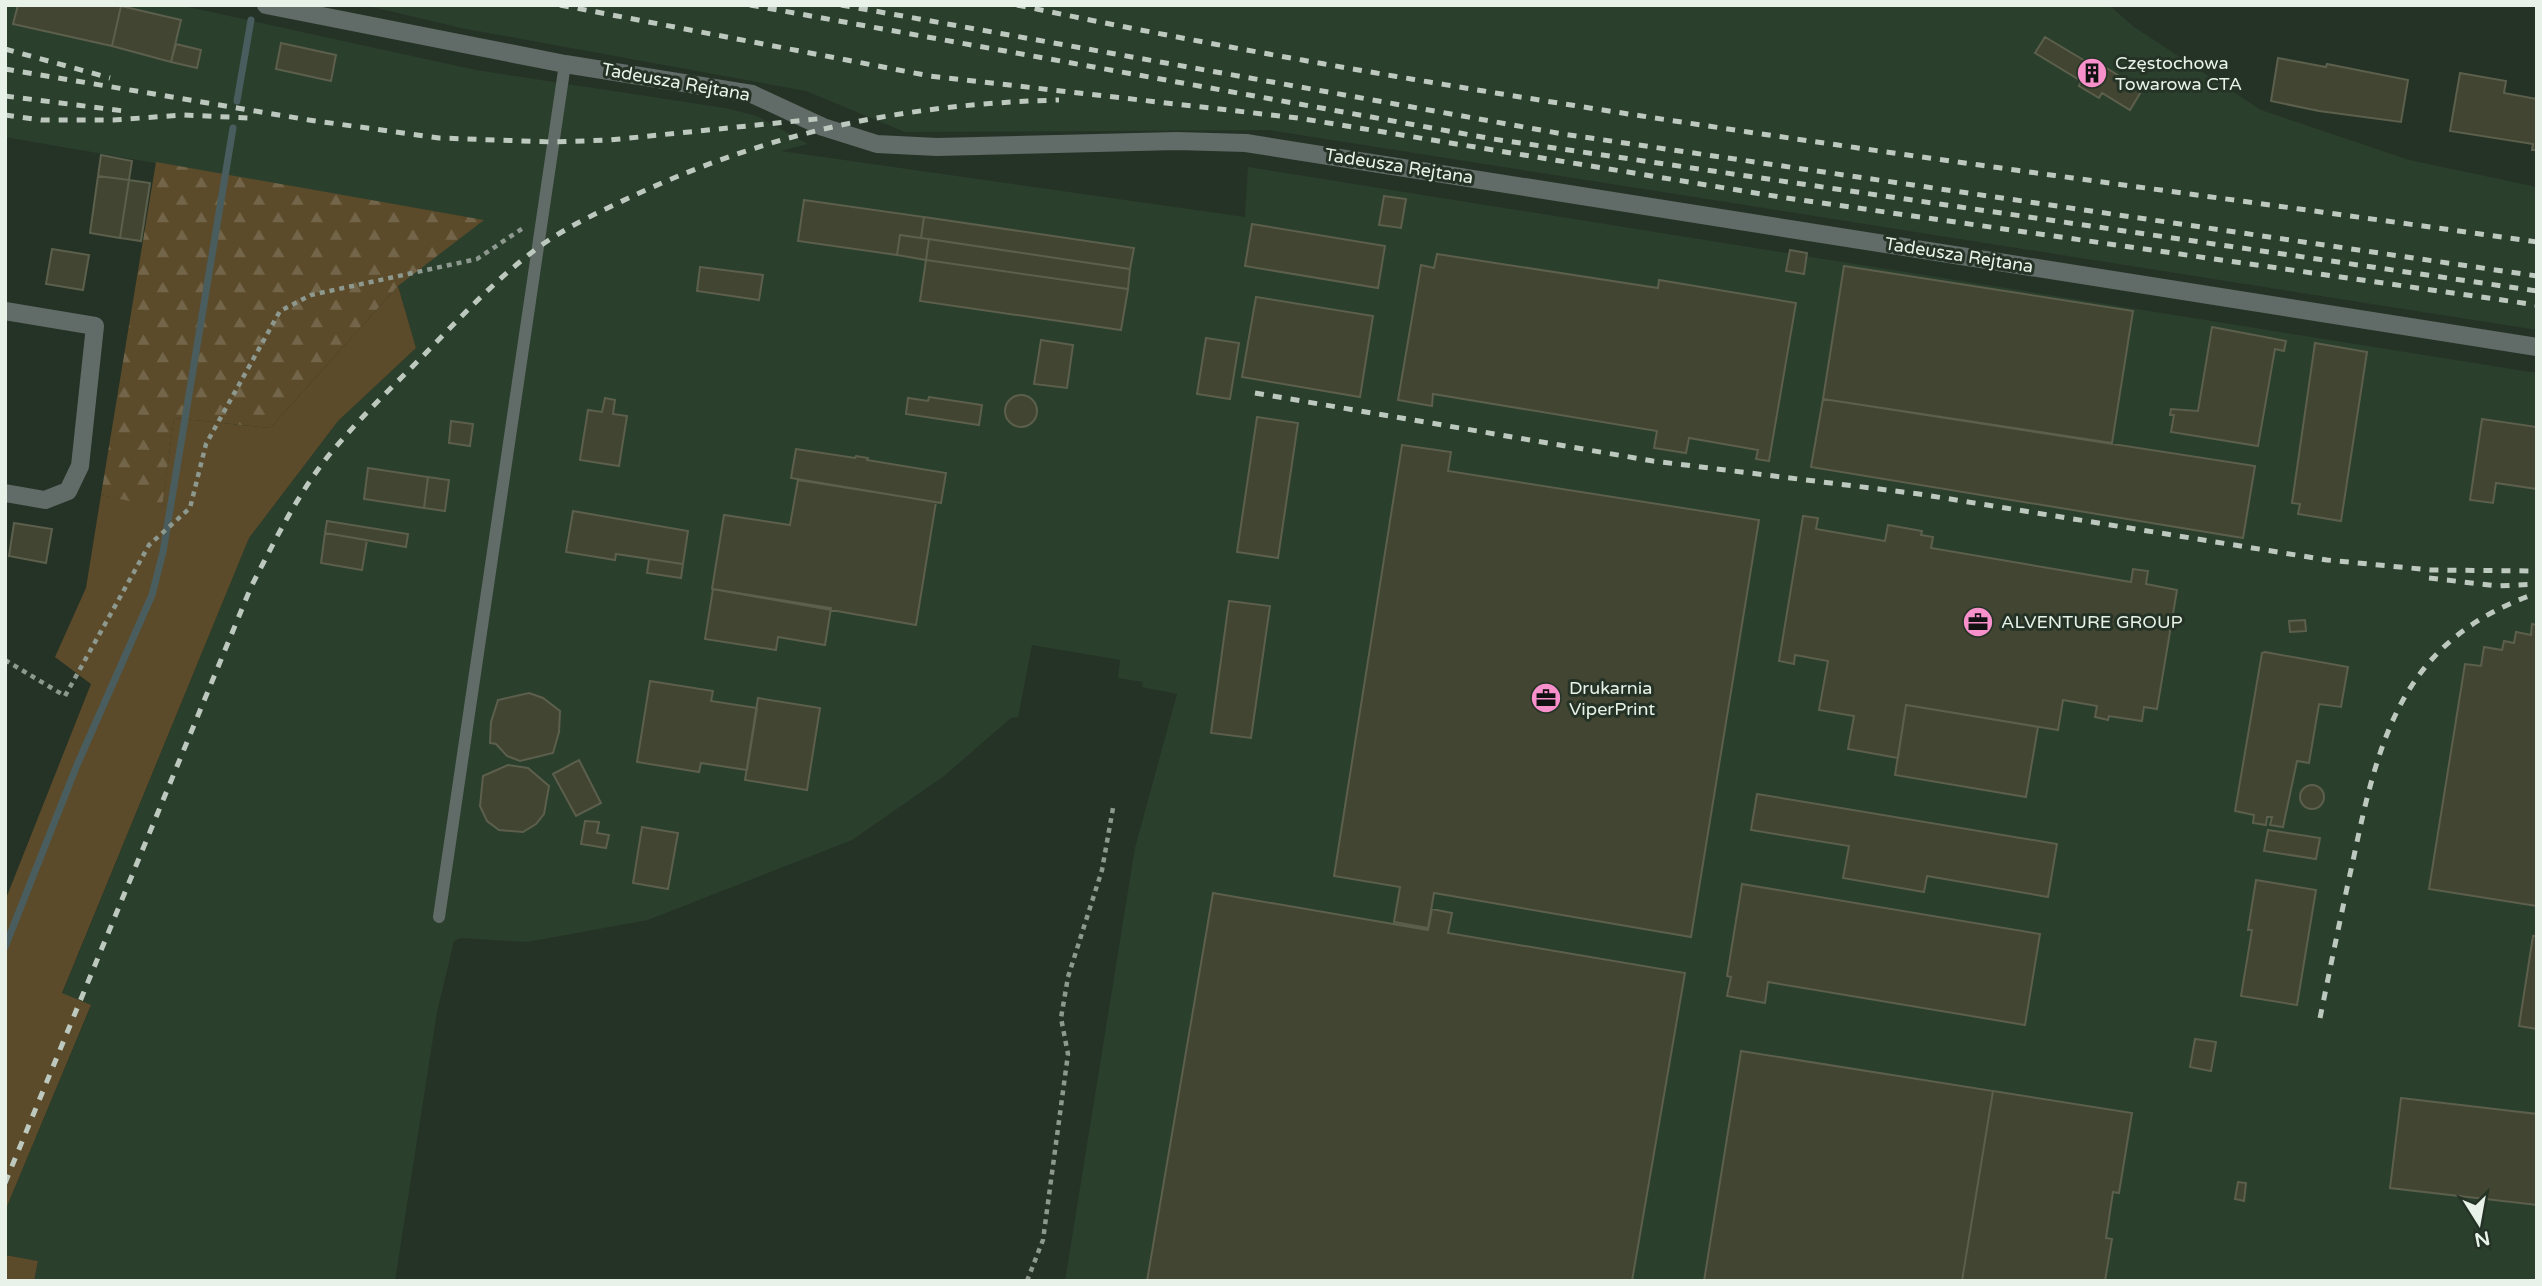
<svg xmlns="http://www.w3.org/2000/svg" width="2542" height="1286" viewBox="0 0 2542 1286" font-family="'Varela Round',sans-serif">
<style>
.built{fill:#2b3f2d}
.grass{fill:#5c4b2a}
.forest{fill:url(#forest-firs)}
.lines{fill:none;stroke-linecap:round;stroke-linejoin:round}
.stream{stroke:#4a5d5e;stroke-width:7}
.building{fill:#424532;stroke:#5c5f4c;stroke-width:2}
.path{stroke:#8d998e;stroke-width:4.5;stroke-dasharray:5 5;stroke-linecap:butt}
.lane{stroke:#616c69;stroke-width:12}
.street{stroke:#616c69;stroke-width:18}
.rail{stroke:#bdc8be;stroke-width:5;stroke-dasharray:9 9;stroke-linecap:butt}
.labels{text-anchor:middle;stroke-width:6;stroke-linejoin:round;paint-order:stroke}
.poi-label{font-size:18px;fill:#e8f2e9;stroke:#253326;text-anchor:start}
.street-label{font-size:18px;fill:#e8f2e9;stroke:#253326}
</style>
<defs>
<pattern id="forest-firs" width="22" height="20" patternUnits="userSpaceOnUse" patternTransform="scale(1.75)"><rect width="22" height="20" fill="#5c4b2a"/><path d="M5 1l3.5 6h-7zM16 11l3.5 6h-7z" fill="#736549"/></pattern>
</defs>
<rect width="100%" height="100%" fill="#253326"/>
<path class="built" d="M5,5H179L476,70L725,108L757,116L808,144L781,151L1245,217L1248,167L2537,373V1281H1065L1135,848L1177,694L1142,687L1143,682L1118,678L1120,660L1032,645L1018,717L1011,718L944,776L852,840L648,920L527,942L460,938L454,941L437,1012L395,1281H34L38,1261L5,1255V1211L91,1006L62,994L249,538L338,421L416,348L398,286L483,220L5,137Z
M364,5H2109L2134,27L2261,110L2409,160L2537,187V330L1269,130L905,132L806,91L461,28Z"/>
<path class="grass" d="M398,286L416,348L338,421L249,538L62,993L91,1005L5,1211V901L91,684L55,657L86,588L101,495L162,507L174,418L270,428Z
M5,1255L38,1261L34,1281H5Z"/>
<path class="forest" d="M156,162L484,220L398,286L270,428L174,418L162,508L101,495Z"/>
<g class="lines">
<path class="stream" d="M237,101L251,20
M5,947L77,765L152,595L163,552L233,128"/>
</g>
<path class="building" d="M18,5H116L121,6L112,46L13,24Z
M121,6L181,20L171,62L112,46Z
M2045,37L2092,65L2095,61L2142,90L2130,110L2102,93L2099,98L2079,86L2081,81L2035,53Z
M281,43L336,55L331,81L276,69Z
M176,44L201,50L197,68L171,62Z
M2278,58L2326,67L2327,64L2408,80L2401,122L2319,111L2271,101Z
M2460,73L2506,81L2504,93L2537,99V150H2532L2533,144L2450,131Z
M101,155L132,161L129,180L98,176Z
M98,176L129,180L120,238L90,233Z
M129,180L150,183L141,241L120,238Z
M1384,196L1406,199L1401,228L1379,225Z
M804,200L924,217L921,238L900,235L897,255L798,241Z
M924,217L1134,248L1130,269L921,238Z
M1252,224L1385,246L1378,288L1245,266Z
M900,235L929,239L926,260L897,255Z
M929,239L1130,269L1128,289L926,260Z
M52,249L89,255L83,290L46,284Z
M1790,250L1807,253L1804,274L1786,271Z
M1437,254L1658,288L1659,280L1796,303L1769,461L1756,459L1758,450L1689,438L1686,453L1654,448L1657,431L1433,394L1432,406L1398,400L1421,265L1434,268Z
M926,260L1128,289L1121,330L920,301Z
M1844,266L2133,311L2112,443L1823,399Z
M700,267L763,275L759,300L697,291Z
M1256,297L1373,316L1360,397L1242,377Z
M2212,327L2286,341L2284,351L2275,349L2258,446L2171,432L2174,415H2170L2171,409L2198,411Z
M1206,338L1239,343L1230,399L1197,394Z
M1041,340L1073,345L1067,388L1034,384Z
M2315,343L2367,352L2341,521L2298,514L2300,504L2292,503Z
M1005 411a16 16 0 1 1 32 0a16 16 0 1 1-32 0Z
M929,397L982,405L979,425L906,414L908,398L928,401Z
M605,398L615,400L613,414L627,416L619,466L580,460L588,410L602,412Z
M1823,399L2255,466L2243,538L1811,467Z
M1257,417L1298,423L1278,558L1237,552Z
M2482,419L2537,427V489L2496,483L2493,503L2470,500Z
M451,421L473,424L470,446L449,443Z
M1402,445L1451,452L1448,471L1759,520L1691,937L1434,893L1428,928L1394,922L1400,887L1334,876Z
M796,449L855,458L856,456L868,458L867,460L946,473L941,503L791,478Z
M368,468L428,477L424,508L364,499Z
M428,477L449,480L445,511L424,508Z
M798,480L936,502L916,625L712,589L724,515L790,525Z
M573,511L688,531L683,564L616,554L615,560L566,552Z
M1803,516L1818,518L1816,529L1885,541L1888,525L1922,531L1921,535L1933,537L1931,548L2131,582L2133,569L2148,571L2146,584L2177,590L2157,709L2144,707L2142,721L2109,716L2108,720L2095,717L2097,706L2063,700L2058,730L1906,705L1898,758L1848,749L1854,716L1819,710L1828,661L1795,655L1794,664L1779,661Z
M327,521L408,534L406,547L325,533Z
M14,523L52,529L46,563L9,556Z
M325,533L367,540L362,570L321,563Z
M649,559L683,564L681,578L647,573Z
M713,589L831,608L825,645L778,637L776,650L705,639Z
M1229,601L1270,606L1251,738L1211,733Z
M2305,620L2306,631L2290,632L2289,621Z
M2532,624L2537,625V906L2429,889L2465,664L2481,666L2484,647L2502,650L2504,641L2514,643L2516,632L2531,635Z
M2265,652L2348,667L2341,707L2319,704L2309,763L2297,761L2283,827L2270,825L2272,817H2267L2266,825L2253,823L2254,815L2235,811L2262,653Z
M650,681L713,691L711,701L757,708L747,770L701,763L699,772L637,762Z
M529,693L543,698L560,711L559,732L553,753L520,761L507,756L496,744L490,743L491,722L498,700Z
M758,698L820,708L807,790L745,780Z
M1906,705L2038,727L2026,797L1895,775Z
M579,760L601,803L576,816L553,774Z
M508,765L528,768L549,786L544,814L536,824L523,832L499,830L487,821L480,806L483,776Z
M2300 797a12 12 0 1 1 24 0a12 12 0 1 1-24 0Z
M1757,794L2057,844L2048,897L1927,876L1924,892L1843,878L1849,846L1751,830Z
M585,821L599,822L597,833L609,835L606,848L581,844Z
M642,827L678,833L668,889L633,883Z
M2268,830L2320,838L2316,859L2264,851Z
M2256,880L2316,890L2297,1005L2241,996L2252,930H2248Z
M1742,884L2040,934L2025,1025L1768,982L1765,1003L1727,996L1731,977L1727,976Z
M1213,893L1428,930L1432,909L1452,913L1448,933L1685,973L1632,1281H1147Z
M2533,936H2537V1029L2519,1026Z
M2195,1039L2216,1042L2211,1071L2190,1067Z
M1741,1051L1993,1091L1962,1281H1704Z
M1993,1091L2132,1113L2119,1193L2113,1192L2106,1238L2112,1239L2105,1281H1962Z
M2401,1098L2537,1114V1205L2390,1188Z
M2238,1182L2246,1183L2244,1201L2235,1199Z"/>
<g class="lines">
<path class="path" d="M5,660L65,696L149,545L190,508L206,444L280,311L311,295L477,259L523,228
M1027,1281L1043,1240L1068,1054L1061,1018L1068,977L1102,870L1113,808"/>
<path class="lane" d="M439,917L565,64"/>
<path class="street" d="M266,5L565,64L752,94L823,127L877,144L937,147L1177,141L1246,143L2537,347
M5,311L95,326L80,466L68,491L45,500L5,493"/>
<path class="rail" d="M560,5L930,76L1298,118L1780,197L2537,305
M750,5L1493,139L2537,291
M841,5L1563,134L2537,276
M1017,5C1519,110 2029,170 2537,242
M5,49L110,78
M5,69L309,120L439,138L552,142L610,140L826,118
M5,96L124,111
M5,115L41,120H113L184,115L249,118
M1255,393L1653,461L1919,494L2327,560L2431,570L2537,571
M2429,578L2498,586L2537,584
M2320,1018C2331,964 2342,910 2354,856C2380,732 2405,639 2537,593
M5,1183L251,587C274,542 297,495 329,455C357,421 389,390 420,359C456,322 491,284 531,253C561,229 599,212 633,196C772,131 906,104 1059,100"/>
</g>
<defs>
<g id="building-disc" transform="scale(1.575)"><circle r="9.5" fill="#f890cb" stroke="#253326"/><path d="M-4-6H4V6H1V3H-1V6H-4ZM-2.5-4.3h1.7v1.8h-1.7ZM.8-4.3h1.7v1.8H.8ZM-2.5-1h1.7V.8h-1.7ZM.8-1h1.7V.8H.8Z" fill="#111"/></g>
<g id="office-disc" transform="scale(1.575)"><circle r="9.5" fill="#f890cb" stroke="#253326"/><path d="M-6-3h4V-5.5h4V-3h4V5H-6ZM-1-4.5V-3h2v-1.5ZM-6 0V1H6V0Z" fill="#111"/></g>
</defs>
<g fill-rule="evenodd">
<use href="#building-disc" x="2092" y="73"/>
<use href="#office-disc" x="1978" y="622"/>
<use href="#office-disc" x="1546" y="698"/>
</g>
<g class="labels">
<g class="poi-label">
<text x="2115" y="69">Częstochowa<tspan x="2115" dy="21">Towarowa CTA</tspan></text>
<text x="2001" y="628">ALVENTURE GROUP</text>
<text x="1569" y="694">Drukarnia<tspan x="1569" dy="21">ViperPrint</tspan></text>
</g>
<g class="street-label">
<text transform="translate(676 82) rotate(10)" y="6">Tadeusza Rejtana</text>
<text transform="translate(1399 166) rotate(9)" y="6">Tadeusza Rejtana</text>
<text transform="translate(1959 255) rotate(9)" y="6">Tadeusza Rejtana</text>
</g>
</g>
<rect width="2542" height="1286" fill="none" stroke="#e8f2e9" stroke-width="14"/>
<g transform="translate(2479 1223) rotate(169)" stroke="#253326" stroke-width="5" paint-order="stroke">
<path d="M0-5L12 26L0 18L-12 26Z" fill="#e8f2e9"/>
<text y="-10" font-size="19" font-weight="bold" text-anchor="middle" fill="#e8f2e9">N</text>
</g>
</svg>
